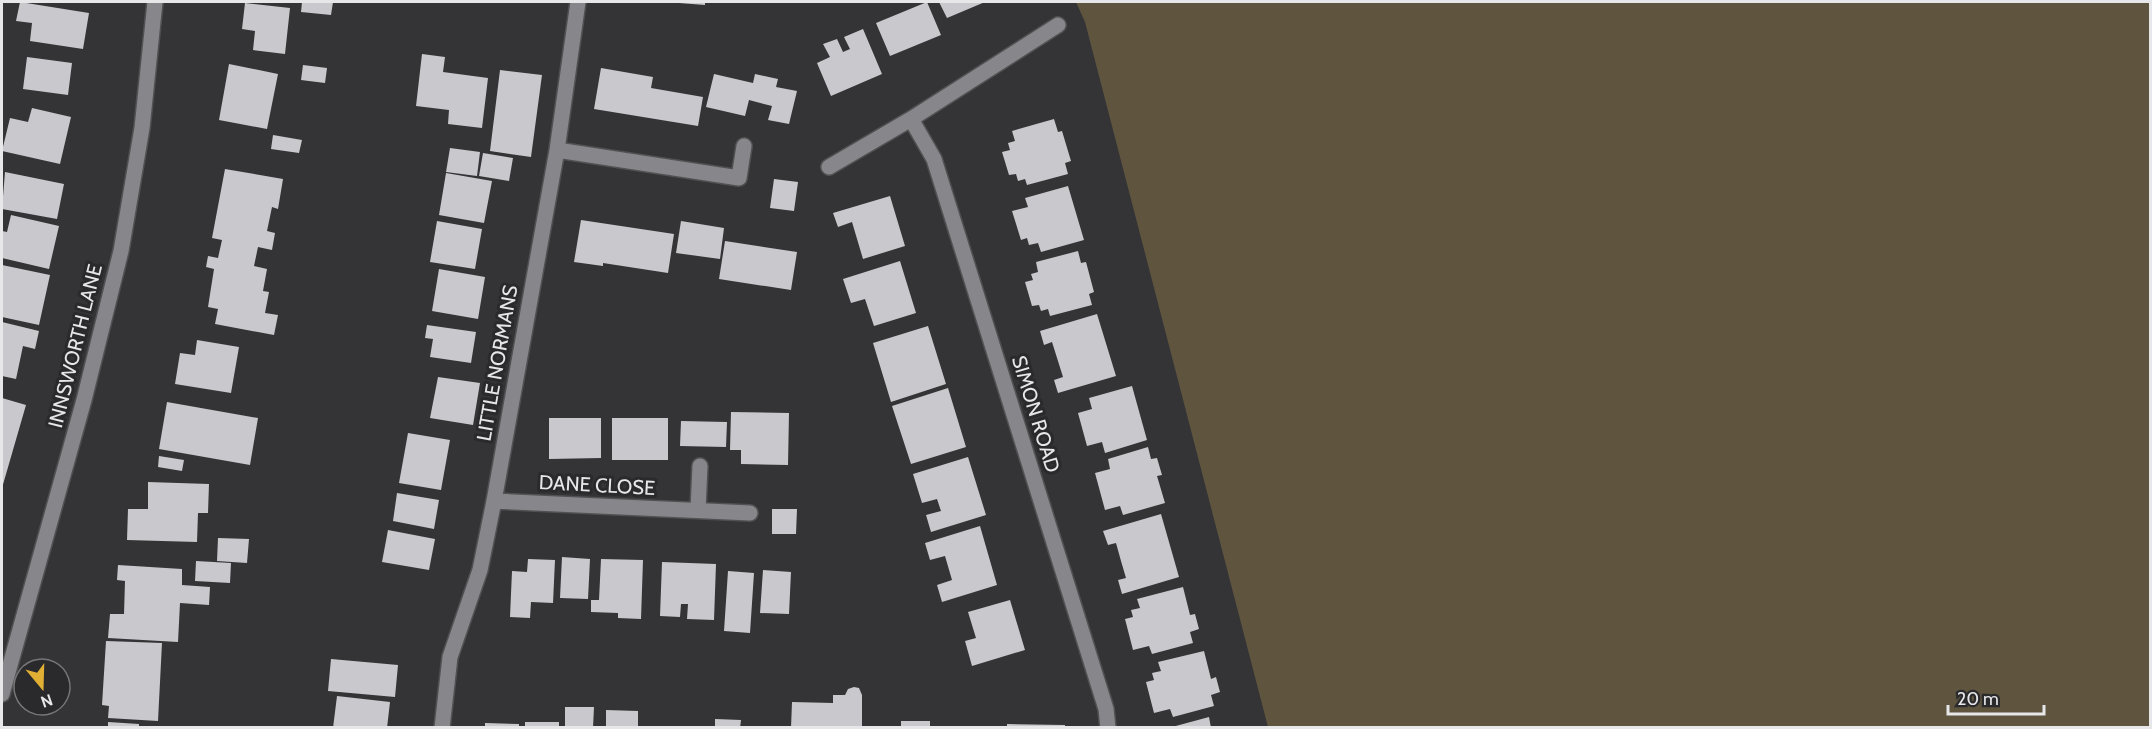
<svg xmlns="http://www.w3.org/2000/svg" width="2152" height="729" viewBox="0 0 2152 729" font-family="Cabin,sans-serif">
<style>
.green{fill:#5f553f}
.building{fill:#c9c9cd}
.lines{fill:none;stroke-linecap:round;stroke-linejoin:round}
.minor-casing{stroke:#515153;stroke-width:18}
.tertiary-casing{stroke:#515153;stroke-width:18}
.minor{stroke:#87878b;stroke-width:15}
.tertiary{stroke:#87878b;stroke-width:15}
.labels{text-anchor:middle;stroke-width:6;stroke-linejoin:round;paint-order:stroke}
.street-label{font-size:20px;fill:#e7e7e9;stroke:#2a2a2d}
</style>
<rect width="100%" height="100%" fill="#343437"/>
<path class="green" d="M1076,2H2150V727H1268L1085,22Z"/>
<path class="building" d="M20,2L89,13L83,49L30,41L32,23L16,21Z
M302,2H333L331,15L301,12Z
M666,2H705V5Z
M927,2L941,35L890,56L876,23Z
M939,2H985L947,18Z
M245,3L290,8L285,54L253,50L255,31L242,29Z
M863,29L882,74L831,96L817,63L830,57L823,44L837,39L843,52L850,49L844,37Z
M422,54L445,57L443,72L488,78L482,128L448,124L449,110L416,106Z
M27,57L72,63L68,95L23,89Z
M229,64L278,74L267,129L219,120Z
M303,65L327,68L325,83L301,80Z
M601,68L653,77L651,88L703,97L698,126L594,109Z
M500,70L542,75L531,157L490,151Z
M714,74L753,83L755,74L778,79L776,87L797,91L789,124L768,120L772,106L749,100L745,116L706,107Z
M32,108L71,117L60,164L2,151L10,118L28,122Z
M1054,119L1058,132L1062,131L1071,161L1065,163L1068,174L1027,185L1025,179L1018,181L1016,174L1009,175L1002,152L1010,150L1008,143L1015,141L1012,131Z
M273,135L302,140L299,153L271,149Z
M450,148L480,152L477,176L446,172Z
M483,153L513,158L509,181L479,176Z
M225,169L283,179L278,209L272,207L267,231L275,233L272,250L258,247L254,266L267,269L263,291L269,292L265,313L278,315L274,335L215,324L218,309L208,307L214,269L206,267L208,256L218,258L222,240L212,238Z
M5,172L64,184L57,219L2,209Z
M446,173L492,181L484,223L439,215Z
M774,179L798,182L794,211L770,208Z
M1068,186L1084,240L1041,252L1038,243L1029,245L1027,238L1021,240L1012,211L1028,207L1025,198Z
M890,196L905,246L863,259L852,222L838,227L833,213Z
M11,215L59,226L49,269L2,258V231L7,232Z
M581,220L674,234L668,273L603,263V266L574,262Z
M437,221L482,229L475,269L430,262Z
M681,221L724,228L720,259L676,253Z
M725,241L797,252L791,290L719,279Z
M1078,251L1081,263L1086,262L1094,292L1089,294L1092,305L1050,316L1048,309L1041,311L1039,305L1032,306L1025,282L1033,280L1031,274L1038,272L1036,262Z
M900,261L916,313L874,326L865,299L851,303L843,279Z
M2,265L50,275L39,325L2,317Z
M439,269L485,277L478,319L432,311Z
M1097,314L1116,376L1058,393L1054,380L1063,377L1052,342L1044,345L1040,331Z
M2,322L39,331L35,349L23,346L16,379L2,376Z
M427,325L476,332L471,363L430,357L433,339L425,338Z
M928,326L946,384L891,402L873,343Z
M197,340L239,347L231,393L175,384L180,353L195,355Z
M438,377L480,383L473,425L430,418Z
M1132,386L1147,440L1105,453L1102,442L1087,446L1078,413L1092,409L1089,398Z
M948,388L966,447L911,464L892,406Z
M2,398L26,405L2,488Z
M167,402L258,418L250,465L159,449Z
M731,412L789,413L788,465L741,464V450H730Z
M549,418H601V458L549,459Z
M612,418H668V460H612Z
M681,421L727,422L726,447L680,446Z
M408,433L450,440L441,490L399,483Z
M1148,447L1151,459L1157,458L1162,475L1157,476L1165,503L1123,515L1120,506L1105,510L1095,473L1110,469L1108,459Z
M159,456L184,460L182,471L158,467Z
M968,457L986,515L931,532L926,515L941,511L937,499L922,503L913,474Z
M148,482L209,484L208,513H198L197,542L127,540L128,509H148Z
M397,493L439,500L434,529L393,521Z
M772,509H797L796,534H772Z
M1161,514L1179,577L1122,594L1118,580L1126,578L1121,561L1116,543L1108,545L1103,531Z
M980,526L997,585L942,602L937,585L952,580L945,556L930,560L925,543Z
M388,530L435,539L429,570L382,562Z
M218,538L249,539L247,563L217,561Z
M562,557L590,559L588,599L560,598Z
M528,559L555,560L553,603L531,602L530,618L510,617L512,571L527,572Z
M601,559L643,560L641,619L618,618V613L591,612V600H599Z
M196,561L231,563L230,583L195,581Z
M662,562L716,564L714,620L687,619L688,604H681L680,617L660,616Z
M118,565L182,569V585L210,587L209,605L180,603L178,642L108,638L110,614H124L125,581L117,580Z
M763,570L791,572L789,614L760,613Z
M728,571L754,573L750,633L724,631Z
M1183,587L1190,615L1195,614L1199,629L1190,632L1193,643L1152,654L1149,646L1133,650L1125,619L1133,617L1131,610L1140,608L1137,599Z
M1010,600L1025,650L972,666L965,641L976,638L968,612Z
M106,641L162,643L158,721L108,718L109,706L102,705Z
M1204,651L1211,679L1216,677L1220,692L1211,695L1214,706L1173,717L1170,709L1154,713L1146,682L1154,680L1152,673L1161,671L1158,662Z
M331,659L398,665L395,697L328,691Z
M854,687L859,688L862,695V728H791L792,702L833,703V695H845L848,689Z
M337,696L390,702L387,728H333Z
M565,707H594L593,728H565Z
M606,710L638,711V728H606Z
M1209,717L1211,728H1172V727Z
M715,719L741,720L740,728H715Z
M901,721H930V728H901Z
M108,722L139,724V728H108Z
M525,722H559V728H525Z
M485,723L519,724V728H485Z
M1007,724L1065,725V728H1007Z"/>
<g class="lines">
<g class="minor-casing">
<path id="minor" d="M1058,25L911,119L934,159L1106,709L1108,728
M557,150L739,178L744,146
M829,167L911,119
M494,501L750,513
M698,510L700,466
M442,728L450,657L480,570L494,501L557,150L578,2"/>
</g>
<g class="tertiary-casing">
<path id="tertiary" d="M2,694L84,400L121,251L142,128L155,2"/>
</g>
<use href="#minor" class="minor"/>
<use href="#tertiary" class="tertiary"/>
</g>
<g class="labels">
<g class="street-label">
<text transform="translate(75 346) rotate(-76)" y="7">INNSWORTH LANE</text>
<text transform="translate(497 363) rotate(-80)" y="7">LITTLE NORMANS</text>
<text transform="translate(1036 414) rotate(73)" y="7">SIMON ROAD</text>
<text transform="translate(597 485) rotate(3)" y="7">DANE CLOSE</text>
</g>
</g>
<rect width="2152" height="729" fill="none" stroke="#e7e7e9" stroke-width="6"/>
<g transform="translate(42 687) rotate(161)"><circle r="28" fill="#2a2a2d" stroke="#767678" stroke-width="1.5"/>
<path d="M0-4.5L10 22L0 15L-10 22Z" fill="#e1af34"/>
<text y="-9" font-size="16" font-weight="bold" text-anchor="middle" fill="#e7e7e9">N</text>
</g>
<path d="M1948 705v9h96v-9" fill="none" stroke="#e7e7e9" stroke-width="3"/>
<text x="1957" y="705" font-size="18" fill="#e7e7e9" stroke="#2a2a2d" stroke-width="4.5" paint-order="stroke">20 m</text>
</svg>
